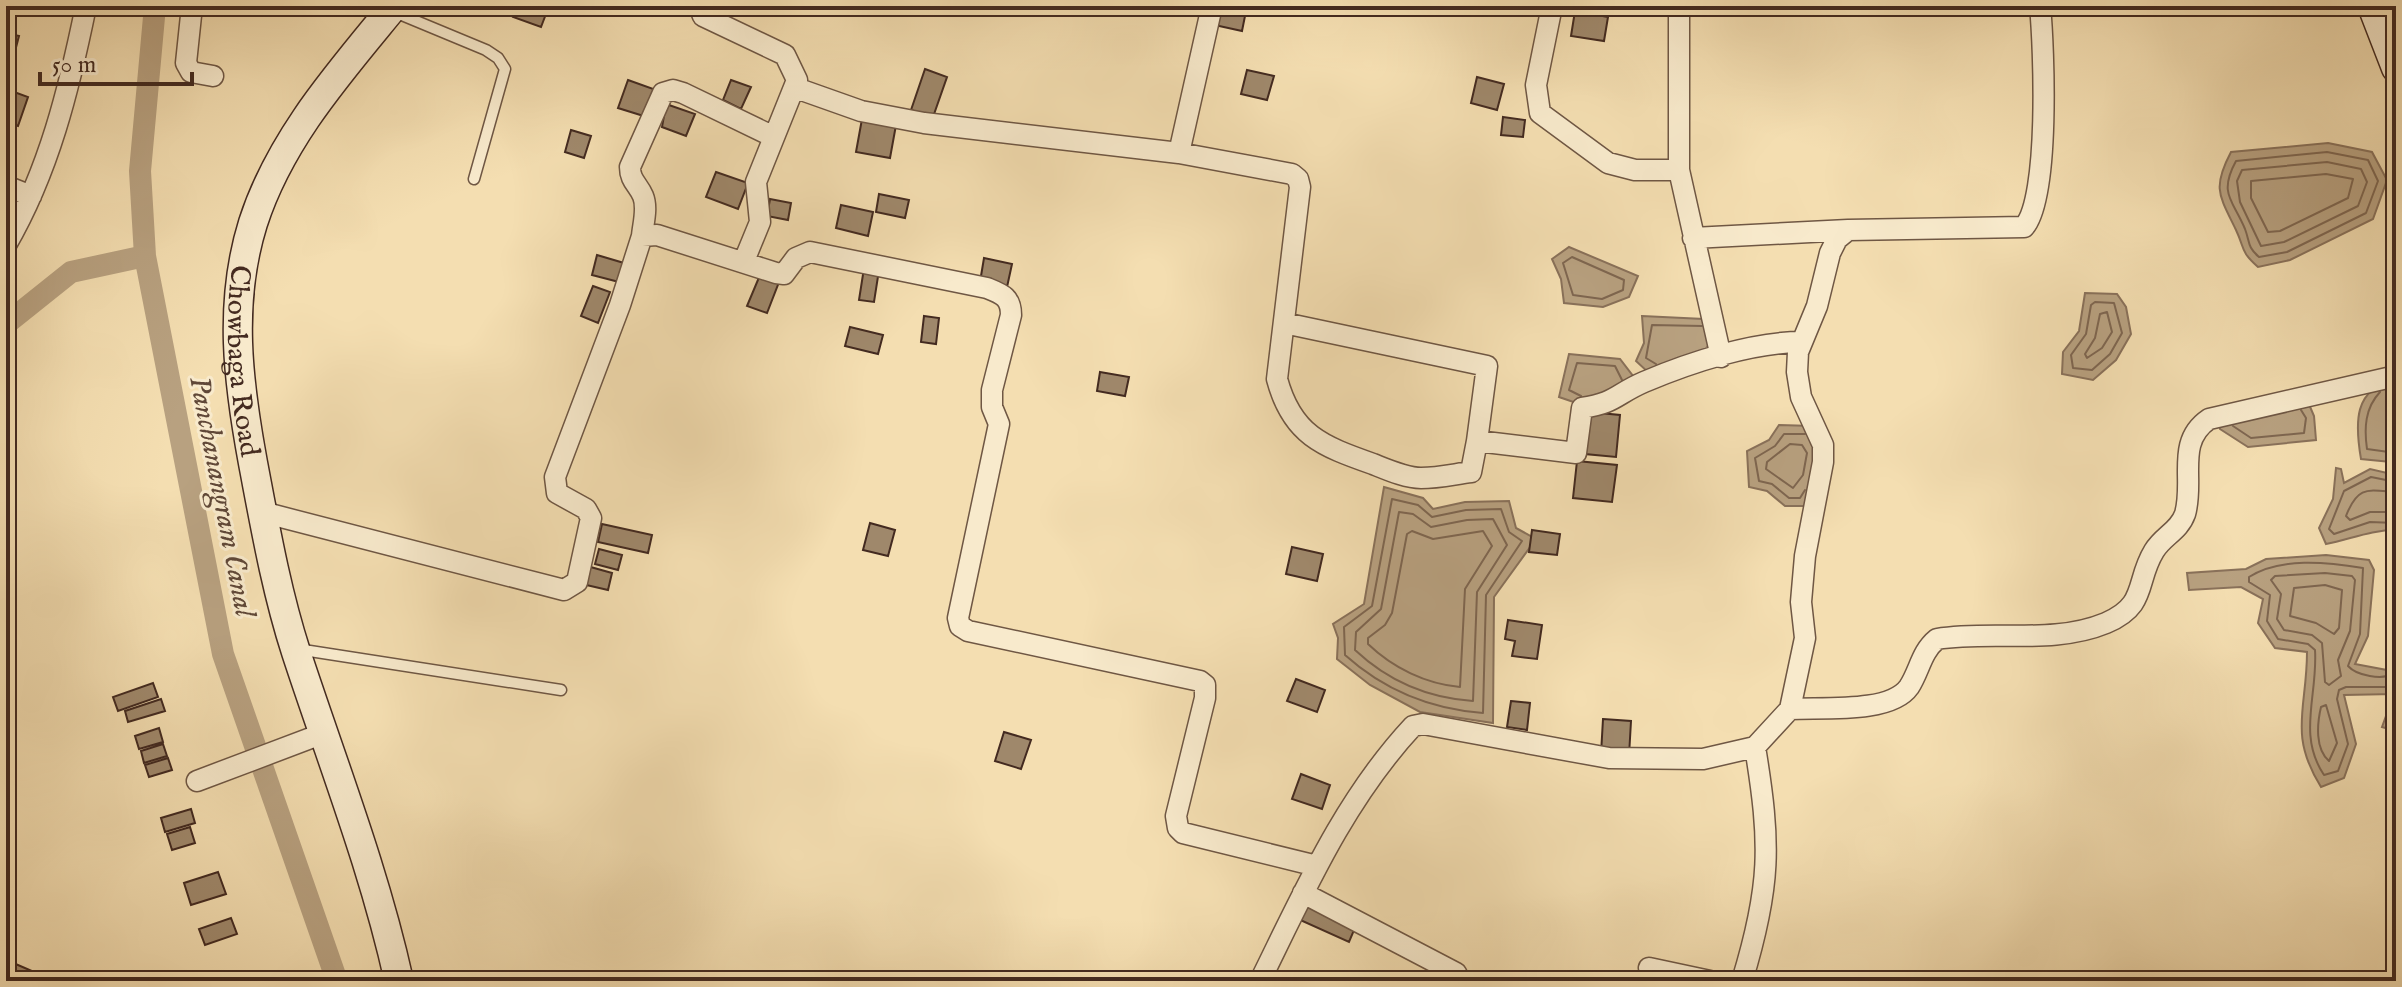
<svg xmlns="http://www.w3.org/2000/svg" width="2402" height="987" viewBox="0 0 2402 987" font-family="'IM FELL English',serif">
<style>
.water{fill:#b8a180;stroke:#89715a;stroke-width:2}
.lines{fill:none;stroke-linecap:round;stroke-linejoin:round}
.shore{stroke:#7e6650;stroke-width:2}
.canal{stroke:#b8a180;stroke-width:22}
.building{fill:#9f886b;stroke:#432a20;stroke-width:2}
.lane-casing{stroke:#6f5744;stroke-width:13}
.street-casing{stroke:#6f5744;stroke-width:23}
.secondary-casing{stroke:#432a20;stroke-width:31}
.lane{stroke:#f8eacc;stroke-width:10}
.street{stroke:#f8eacc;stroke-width:20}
.secondary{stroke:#f8eacc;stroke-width:28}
.labels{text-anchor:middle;stroke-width:6;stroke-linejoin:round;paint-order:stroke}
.street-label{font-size:28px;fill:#432a20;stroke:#f8eacc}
.water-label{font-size:30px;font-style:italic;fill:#604838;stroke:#f8eacc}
</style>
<rect width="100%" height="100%" fill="#f4deb1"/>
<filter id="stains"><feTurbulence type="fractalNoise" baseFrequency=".0025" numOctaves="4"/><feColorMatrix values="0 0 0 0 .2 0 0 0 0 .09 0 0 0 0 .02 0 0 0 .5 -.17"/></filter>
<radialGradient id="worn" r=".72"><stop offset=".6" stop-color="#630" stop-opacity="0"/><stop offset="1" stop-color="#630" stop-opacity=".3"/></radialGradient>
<path class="water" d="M2328,143L2372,152L2387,180L2373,219L2290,260L2258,267C2240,251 2245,249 2236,230C2219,195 2212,188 2231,152Z
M1569,247L1638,276L1629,297L1603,307L1564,303L1561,279L1552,259Z
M2085,293L2117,294L2126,307L2131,334L2116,360L2093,380L2062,374L2063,352L2079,331Z
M1642,316L1704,319L1717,338L1689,364L1650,374L1636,361L1644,343Z
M1569,354L1620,359L1633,376L1623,398L1585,406L1559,397Z
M2396,381V459L2391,462L2361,459C2355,424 2353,387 2396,381Z
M2308,402L2314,416L2316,440L2248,447L2220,429V419Z
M1779,425L1813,426L1827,450L1805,506H1785L1767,491L1749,487L1747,451L1769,440Z
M2336,468L2341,469L2344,483L2370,469L2396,475V530C2371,530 2351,539 2326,544L2319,528L2333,499Z
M1384,487L1423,498L1433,509L1465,502L1509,501L1516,528L1536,539L1494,597L1493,723L1420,712L1370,685L1337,659L1338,638L1333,624L1364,604Z
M2326,555L2369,560L2374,570L2368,636L2355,664L2387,670L2389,655H2396V731L2382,727L2394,694L2344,695L2356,744L2344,778L2321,787C2288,734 2307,709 2307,652L2275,648L2258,623L2263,599L2241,587L2189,590L2187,573L2246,569L2266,559Z"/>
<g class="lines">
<path class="shore" d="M2327,152L2368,160L2378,181L2366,213L2287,252L2259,257C2247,247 2250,242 2245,229C2233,200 2218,194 2236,161Z
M2327,162L2361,169L2367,182L2358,206L2284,242L2261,246L2240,202L2237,181L2242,170Z
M2326,174L2353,179L2348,198L2280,231L2268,232L2251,198V181Z
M1572,257L1624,280L1623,290L1602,299L1573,295L1563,263Z
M2095,302L2114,303L2122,333L2110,354L2092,370L2073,368L2071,355L2086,334L2091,305Z
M2107,312L2112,332L2102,348L2087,358L2085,354L2095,338L2100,314Z
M1656,364L1646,358L1652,325L1702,326
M2380,392C2365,408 2364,428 2367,449L2396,453
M1581,396L1569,390L1577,363L1615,366L1622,380
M2233,426L2251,438L2304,433L2306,418L2301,410
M1805,434H1784L1775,446L1755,458L1759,481L1772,484L1789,498H1800L1805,490
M1790,444L1802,445L1807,453L1803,475L1793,488L1766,469L1767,462Z
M2396,482L2371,477L2344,491L2329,529L2334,534L2370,522L2396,523
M2396,492C2368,490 2358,485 2346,516L2350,520L2370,512H2396
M1392,499L1418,505L1432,517L1466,510L1501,509L1509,532L1522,541L1486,595L1483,713C1430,709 1385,691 1345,655L1344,627L1372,606Z
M1399,512L1413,514L1431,527L1467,520L1493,519L1507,545L1477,592L1473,701C1428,698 1388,681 1355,650L1356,632L1381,609Z
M1412,531L1433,539L1483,531L1492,546L1465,589L1460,687C1426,684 1393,668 1368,644V638L1385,625L1392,613L1407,534Z
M2325,573L2352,576L2355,580L2350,631L2338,660L2341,676L2329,685L2325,682L2322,643L2312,635L2284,630L2277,619L2281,594L2271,580L2275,576Z
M2325,585L2342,590L2339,628L2334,634L2316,623L2290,616L2294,588Z
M2396,664L2393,674C2382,680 2357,676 2348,666L2360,634L2363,568C2327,562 2280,557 2249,577V582L2270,595L2267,621L2278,639L2308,644L2315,650C2318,695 2297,735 2324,775L2338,771L2348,744L2337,699L2339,690L2346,687H2396
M2326,705L2337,743L2329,761C2315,749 2317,724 2321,707Z"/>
<path class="canal" d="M155,6L140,171L145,256L223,654L337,981
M6,324L71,272L145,256"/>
</g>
<path class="building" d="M517,6H549L541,27L513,17Z
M1214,6H1247L1242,31L1210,24Z
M1575,11L1608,17L1604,41L1571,36Z
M6,33L19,36L14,55L6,53Z
M925,69L947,77L933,117L911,110Z
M1247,70L1274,76L1267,100L1241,94Z
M1477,77L1504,84L1497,110L1471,103Z
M628,80L659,91L650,118L618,108Z
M731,80L751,87L741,109L723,100Z
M6,89L28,97L18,126L6,122Z
M666,104L695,114L686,136L662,127Z
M1503,117L1525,120L1523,137L1501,135Z
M862,119L896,125L890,158L856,152Z
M571,130L591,136L584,158L565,152Z
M716,172L748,183L738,209L706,197Z
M879,194L909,200L905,218L876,212Z
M770,199L791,203L788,220L767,216Z
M841,205L873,212L868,236L836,228Z
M597,255L624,263L619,282L592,275Z
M984,258L1012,264L1007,287L980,282Z
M864,268L879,270L874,302L859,300Z
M760,275L779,282L767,313L747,306Z
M593,286L610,292L598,323L581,316Z
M924,316L939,318L936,344L921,342Z
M850,327L883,335L878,354L845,346Z
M1100,372L1129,377L1125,396L1097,391Z
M1589,412L1620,415L1616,457L1585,454Z
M1577,461L1617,465L1612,502L1573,498Z
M870,523L895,530L888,556L863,550Z
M602,524L652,535L648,553L598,542Z
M1532,530L1560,534L1557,555L1529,552Z
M1292,547L1323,554L1317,581L1286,574Z
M599,549L622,555L618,570L595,564Z
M587,566L612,573L608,590L582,584Z
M1508,620L1542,625L1537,659L1512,656L1515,641L1505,639Z
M1296,679L1325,690L1317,712L1287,701Z
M153,683L158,697L118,711L113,697Z
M161,699L165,711L128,722L125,711Z
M1511,701L1530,703L1527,730L1507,727Z
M1603,719L1631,721L1629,756L1601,754Z
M159,728L163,742L139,749L135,736Z
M1004,732L1031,740L1021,769L995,761Z
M163,744L167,756L144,763L141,751Z
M168,758L172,770L149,777L145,765Z
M1301,774L1330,785L1322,809L1292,799Z
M191,809L195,823L165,832L161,818Z
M190,827L195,843L172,850L167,834Z
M218,872L226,894L191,905L184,883Z
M1306,900L1357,923L1349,942L1298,919Z
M231,918L237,934L205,945L199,929Z
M11,962L32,971L28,981H6Z
M37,973L55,981H34Z"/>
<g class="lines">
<g class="lane-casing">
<path id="lane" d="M392,11L486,50L498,58L505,69L474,179
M297,649L561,690"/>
</g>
<g class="street-casing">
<path id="street" d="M192,6L186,63L191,72L213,76
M699,6L703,16L785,55L797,80L756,182L760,222L744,261
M1552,6L1536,85L1540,113L1608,163L1635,170H1679
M1679,6V170L1721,357
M796,88L861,111L924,123L1179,153L1292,174L1298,179L1300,187L1277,379C1292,435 1322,446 1373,464C1388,470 1406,478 1421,478C1438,478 1455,474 1471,472L1477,441L1576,453L1582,408C1616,403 1616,394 1644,382C1691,362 1753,342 1802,342
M1179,153L1212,6
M6,186L31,196
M642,236C643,224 648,208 643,196C638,184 630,181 630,167L663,93L673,90L683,93L772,136
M1693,238L1848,230
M6,245C49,171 69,89 86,6
M1284,323L1487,366L1477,441
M262,512L564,590L577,582L591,518L586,509L557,493L555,477L620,305L642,236L657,235L776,273L784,274L796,258L810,252L987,288C1002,294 1011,297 1011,315L992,390V407L999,424L958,618L960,626L968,631L1200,681L1205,685V698L1176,816L1178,828L1183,833L1317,866
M1790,709C1821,707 1890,714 1909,687C1920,670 1921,652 1937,639C1992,630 2053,645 2106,623C2148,605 2135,582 2154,551C2163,536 2179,531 2185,514C2195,480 2175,442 2209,419L2396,376
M197,781L324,733
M1303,893L1456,973L1460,981
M1649,968L1710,981
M1260,981C1304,892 1344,800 1413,726L1423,724L1609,758L1703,759L1755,747L1790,709L1805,638L1801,602L1805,556L1823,462V445L1801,397L1797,372L1798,352L1817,306L1830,253L1837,239L1848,230L2024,227C2050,198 2044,48 2040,6
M1742,981C1771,886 1771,844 1755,747"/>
</g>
<g class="secondary-casing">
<g id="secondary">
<path id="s1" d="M394,6C339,73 280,139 253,223C228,303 238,382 253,463C265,526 276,590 296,652C332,762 374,868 399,981"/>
<path d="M2372,6L2396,68"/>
</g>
</g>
<use href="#lane" class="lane"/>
<use href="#street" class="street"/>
<use href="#secondary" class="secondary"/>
</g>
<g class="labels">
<g class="street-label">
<text dy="10" stroke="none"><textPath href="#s1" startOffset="400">Chowbaga Road</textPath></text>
</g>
<g class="water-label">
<text transform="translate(223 496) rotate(79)" y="10">Panchanangram Canal</text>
</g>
</g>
<rect width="2402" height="987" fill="none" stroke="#f4deb1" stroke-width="32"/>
<rect x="8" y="8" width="2386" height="971" fill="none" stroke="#432a20" stroke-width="4"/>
<rect x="16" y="16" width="2370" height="955" fill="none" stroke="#432a20" stroke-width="2"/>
<path d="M40 72v12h152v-12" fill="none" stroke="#432a20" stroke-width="4"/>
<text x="52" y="72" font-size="24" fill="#432a20" stroke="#f8eacc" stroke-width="6" paint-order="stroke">50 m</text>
<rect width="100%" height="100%" filter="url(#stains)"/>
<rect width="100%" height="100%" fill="url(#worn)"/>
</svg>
